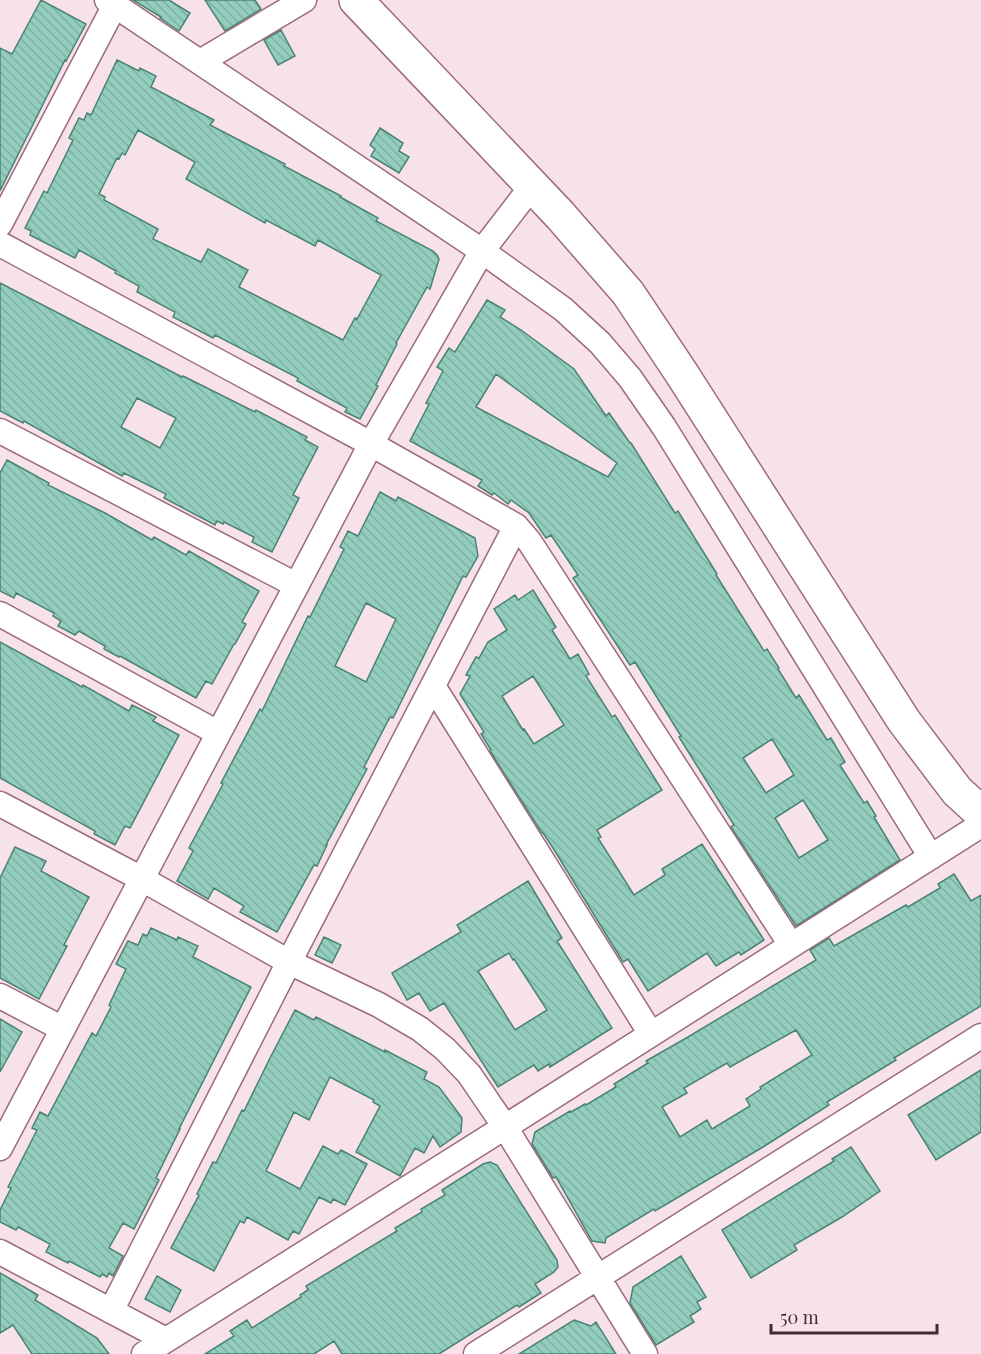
<svg xmlns="http://www.w3.org/2000/svg" width="981" height="1354" viewBox="0 0 981 1354" font-family="'Playfair Display',serif">
<style>
.building{fill:url(#building-back-hatch);stroke:#498374;stroke-width:1.5;fill-rule:evenodd}
.lines{fill:none;stroke-linecap:round;stroke-linejoin:round}
.street-casing{stroke:#9b6b7d;stroke-width:27}
.secondary-casing{stroke:#9b6b7d;stroke-width:36}
.street{stroke:#fff;stroke-width:24}
.secondary{stroke:#fff;stroke-width:33}
</style>
<defs>
<pattern id="building-back-hatch" width="6" height="6" patternUnits="userSpaceOnUse" patternTransform="scale(1.5)"><rect width="6" height="6" fill="#92cdbd"/><path d="M-1 5l2 2M0 0l6 6M5-1l2 2" fill="none" stroke="#7fb0a3"/></pattern>
</defs>
<rect width="100%" height="100%" fill="#f8e2e9"/>
<path class="building" d="M41,0L86,24L66,61L65,60L0,191V48L12,54Z
M133,0H169L190,13L179,31L160,18L161,17Z
M205,0H255L261,9L225,31Z
M281,30L295,56L278,65L264,40Z
M117,60L139,71L140,68L156,76L151,87L214,120L210,125L285,164L284,166L341,196L340,197L378,218L376,221L433,251L437,255L439,259L430,289L427,287L396,343L397,344L376,385L378,386L360,419L345,412L347,408L297,381L298,378L215,335L213,338L173,317L175,312L137,292L139,286L115,273L116,271L79,250L75,258L30,235L31,231L25,228L44,191L47,193L73,140L69,138L79,118L84,120L87,113L91,115ZM138,130L195,162L186,179L265,223L266,220L315,246L318,240L381,275L357,319L355,318L343,340L239,287L248,270L208,249L201,262L153,239L158,229L104,200L105,197L99,194L117,158L119,159L122,153L125,155Z
M380,128L403,143L399,151L409,157L399,173L371,156L375,149L370,145Z
M0,283L182,377L183,376L255,412L256,410L307,437L305,440L318,447L293,495L299,498L272,552L252,542L254,537L224,522L223,524L217,521L215,525L164,498L166,494L124,473L122,476L24,421L23,423L0,411ZM137,398L176,418L160,448L121,427Z
M487,300L505,310L500,317L521,330L574,369L606,416L609,413L630,443H631L675,513L678,511L717,574L716,575L764,651L767,649L779,668L778,669L796,698L799,695L827,740L831,738L845,762L840,765L864,803L867,801L876,816L874,817L900,860L796,926L731,827L734,825L679,737L681,736L653,691L635,662L630,665L573,578L578,575L551,535L546,538L529,513L511,500L508,504L494,493L492,495L478,486L482,480L410,441L429,404L426,403L443,371L437,367L449,348L455,352ZM496,374L617,463L608,477L476,407ZM772,739L794,775L766,793L743,758ZM803,800L828,840L799,858L775,818Z
M7,460L49,483L48,485L105,513L152,540L154,537L186,555L189,551L259,591L242,622L246,624L235,644H234L212,684L206,681L196,698L120,656L119,657L104,649L105,646L79,631L75,635L58,626L61,621L53,616L54,613L16,593L14,598L0,591V473Z
M380,492L396,501L398,497L475,538L478,556L466,577L463,576L405,694L393,718L390,717L364,767L367,769L326,845H327L317,866L314,865L277,932L240,912L244,906L214,888L208,899L177,881L193,851L189,848L223,784L221,783L260,709L262,711L308,616L310,617L344,549L340,547L348,531L358,536ZM366,603L396,619L366,682L335,666Z
M533,590L556,627L552,630L570,659L578,654L589,674L586,676L612,717L615,715L662,790L597,830L601,837L598,838L634,895L665,875L662,869L702,844L764,940L741,955L739,952L716,966L707,953L648,991L628,959L623,962L553,848L543,833H542L490,751L491,750L481,734L484,732L460,694L470,676L466,675L476,657L479,658L488,642L507,630L494,609L515,595L518,600ZM533,676L564,725L534,744L524,729L523,730L502,696Z
M0,642L82,687L83,685L129,711L132,705L156,717L153,721L179,735L130,828L125,826L115,845L94,834L95,831L0,778Z
M15,847L46,861L41,871L89,897L64,945L67,946L39,999L0,978V878Z
M954,874L971,901L981,895V1006L894,1058L896,1060L827,1102L829,1105L763,1147L655,1211L654,1209L606,1238L605,1243L592,1241L556,1177L553,1178L532,1144L535,1132L570,1111L571,1112L585,1104L586,1105L616,1087L614,1084L648,1063L646,1061L688,1037L816,960L810,950L829,938L834,946L906,905L908,907L940,888L938,884ZM796,1030L812,1055L760,1087L761,1089L746,1099L750,1106L712,1129L707,1120L680,1137L662,1107L687,1093L684,1088L727,1063L730,1067Z
M528,881L562,938L557,941L612,1028L550,1067L549,1064L538,1071L534,1065L498,1087L444,1003L430,1011L419,993L407,1000L392,973L461,932L457,925ZM509,953L513,960L514,959L547,1010L515,1030L478,971Z
M151,928L177,940L178,937L198,946L193,957L251,987L179,1129H180L156,1178L159,1180L134,1229L123,1223L109,1248L123,1256L113,1276L109,1273L107,1277L102,1274L100,1277L69,1261L68,1263L46,1252L50,1244L18,1227L16,1230L0,1222V1210L11,1188L8,1187L37,1130L32,1128L40,1112L48,1116L92,1033L96,1036L111,1007L109,1005L126,969L116,964L128,941L138,945L143,934L147,936Z
M324,937L341,945L332,963L315,955Z
M295,1010L314,1020L316,1017L385,1052V1050L427,1072L424,1079L439,1087L462,1118L461,1132L440,1147L433,1136L424,1153L415,1148L400,1176L356,1152L380,1106L373,1102L374,1100L330,1077L309,1120L294,1112L266,1171L300,1189L323,1146L338,1154L341,1150L367,1164L345,1205L333,1199L331,1203L319,1197L299,1234L293,1231L288,1240L247,1217L244,1223L240,1221L214,1271L171,1248L199,1195L197,1194L213,1162L216,1163L242,1110L244,1111L270,1058Z
M0,1019L22,1032L0,1072Z
M981,1070V1132L936,1160L908,1115Z
M851,1147L880,1191L842,1217L794,1245L797,1250L751,1278L722,1230L834,1161L832,1159Z
M490,1162L497,1165L557,1260L558,1267L554,1272L535,1284L541,1293L519,1307L517,1305L439,1354H342L334,1341L314,1354H205L234,1336L230,1331L247,1320L252,1328L301,1297L300,1295L308,1290L306,1286L397,1231L395,1228L422,1212L421,1209L445,1195L442,1190L483,1164Z
M681,1256L706,1297L697,1302L701,1309L690,1316L694,1322L656,1345L630,1303L633,1287Z
M0,1273L38,1295L35,1300L97,1338L109,1354H32L13,1325L0,1333Z
M157,1276L181,1290L170,1312L145,1299Z
M574,1320L591,1326L596,1322L616,1354H519Z"/>
<g class="lines">
<g class="street-casing">
<path id="street" d="M107,0L482,251L563,309L600,343L630,378L664,427L931,857
M200,62L304,0
M0,224L115,5
M0,244L371,444L516,526L529,541L791,945
M0,431L296,585
M0,614L218,733
M433,686L651,1034
M0,804L142,879L289,962L379,1005L420,1029L445,1049L469,1074L505,1127L645,1354
M0,996L63,1029
M0,1148L371,444L482,251L532,186
M0,1252L166,1340
M111,1311L289,962L516,526
M144,1354L505,1127L981,825
M476,1354L981,1036"/>
</g>
<g class="secondary-casing">
<path id="secondary" d="M356,0L560,215L628,293L682,374L904,721L957,791L981,813"/>
</g>
<use href="#street" class="street"/>
<use href="#secondary" class="secondary"/>
</g>
<path d="M771 1324v9h166v-9" fill="none" stroke="#412c34" stroke-width="3"/>
<text x="780" y="1324" font-size="18" fill="#412c34" stroke="#f8e2e9" stroke-width="4.5" paint-order="stroke">50 m</text>
</svg>
